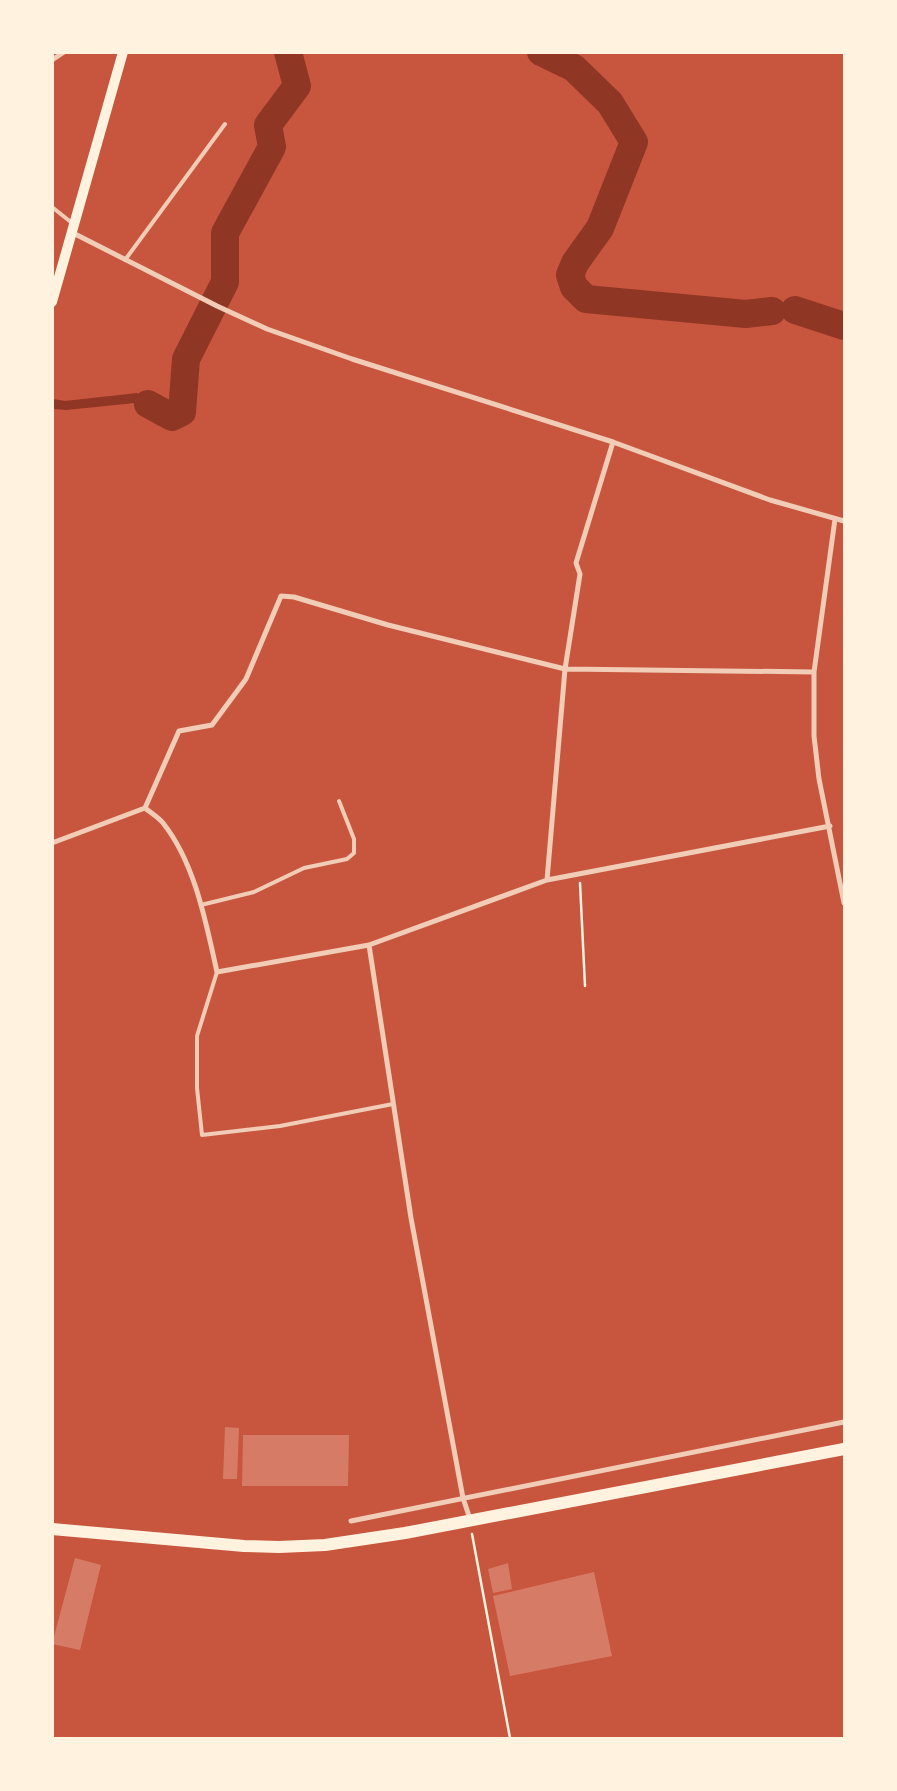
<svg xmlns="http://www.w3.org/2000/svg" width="897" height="1791" viewBox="0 0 897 1791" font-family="'PT Sans Narrow',sans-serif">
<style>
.water{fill:#8f3625}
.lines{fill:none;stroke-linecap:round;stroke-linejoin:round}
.river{stroke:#8f3625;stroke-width:28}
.building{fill:#d67c66}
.path{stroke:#fff3e0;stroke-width:2.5}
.service{stroke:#f1ccb7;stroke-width:4}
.minor{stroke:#f1ccb7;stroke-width:5}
.secondary{stroke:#fff3e0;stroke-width:10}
.primary{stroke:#fff3e0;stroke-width:12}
</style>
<rect width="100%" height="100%" fill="#c8553d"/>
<path class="water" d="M137,393L172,412L179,410L186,415L173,422L135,403L66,410L53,409V399L65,401Z"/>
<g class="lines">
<path class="river" d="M541,52L574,68L610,103L634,142L600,228L575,263L570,275L574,287L586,299L746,314L772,311
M795,310L844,326
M148,404L172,417L182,412L186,359L225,282V233L272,147L268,125L297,86L288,52"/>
</g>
<path class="building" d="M225,1427L239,1428L237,1479H223Z
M243,1435H349L348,1486H242Z
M75,1558L101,1565L80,1650L52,1644Z
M508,1563L512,1589L493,1593L488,1569Z
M594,1572L612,1656L510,1676L493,1596Z"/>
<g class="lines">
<path class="path" d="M580,883L585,986
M472,1534L510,1738"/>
<path class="service" d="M52,207L72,223
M125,260L225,124
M201,905L254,892L304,868L347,859L354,853V839L339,801
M217,972L197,1036V1088L202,1135L280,1126L393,1104"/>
<path class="minor" d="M52,60L64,52
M73,233L217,306L267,329L352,359L613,442L770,500L844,521
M835,519L814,672V736L819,779L844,903
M145,808C151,813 158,817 163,823C195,863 206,923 217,972L369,945L547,880L830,826
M52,843L145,808L179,731L212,725L246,679L281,596L294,597L388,625L565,669L814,672
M547,880L565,669L580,574L576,563L613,442
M369,945L411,1218L463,1498L470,1519
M351,1521L844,1422"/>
<path class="secondary" d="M52,302L123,52"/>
<path class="primary" d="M52,1529L244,1546L279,1547L325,1545L405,1533L844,1449"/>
</g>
<rect width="897" height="1791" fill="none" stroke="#fff3e0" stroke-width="108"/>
</svg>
